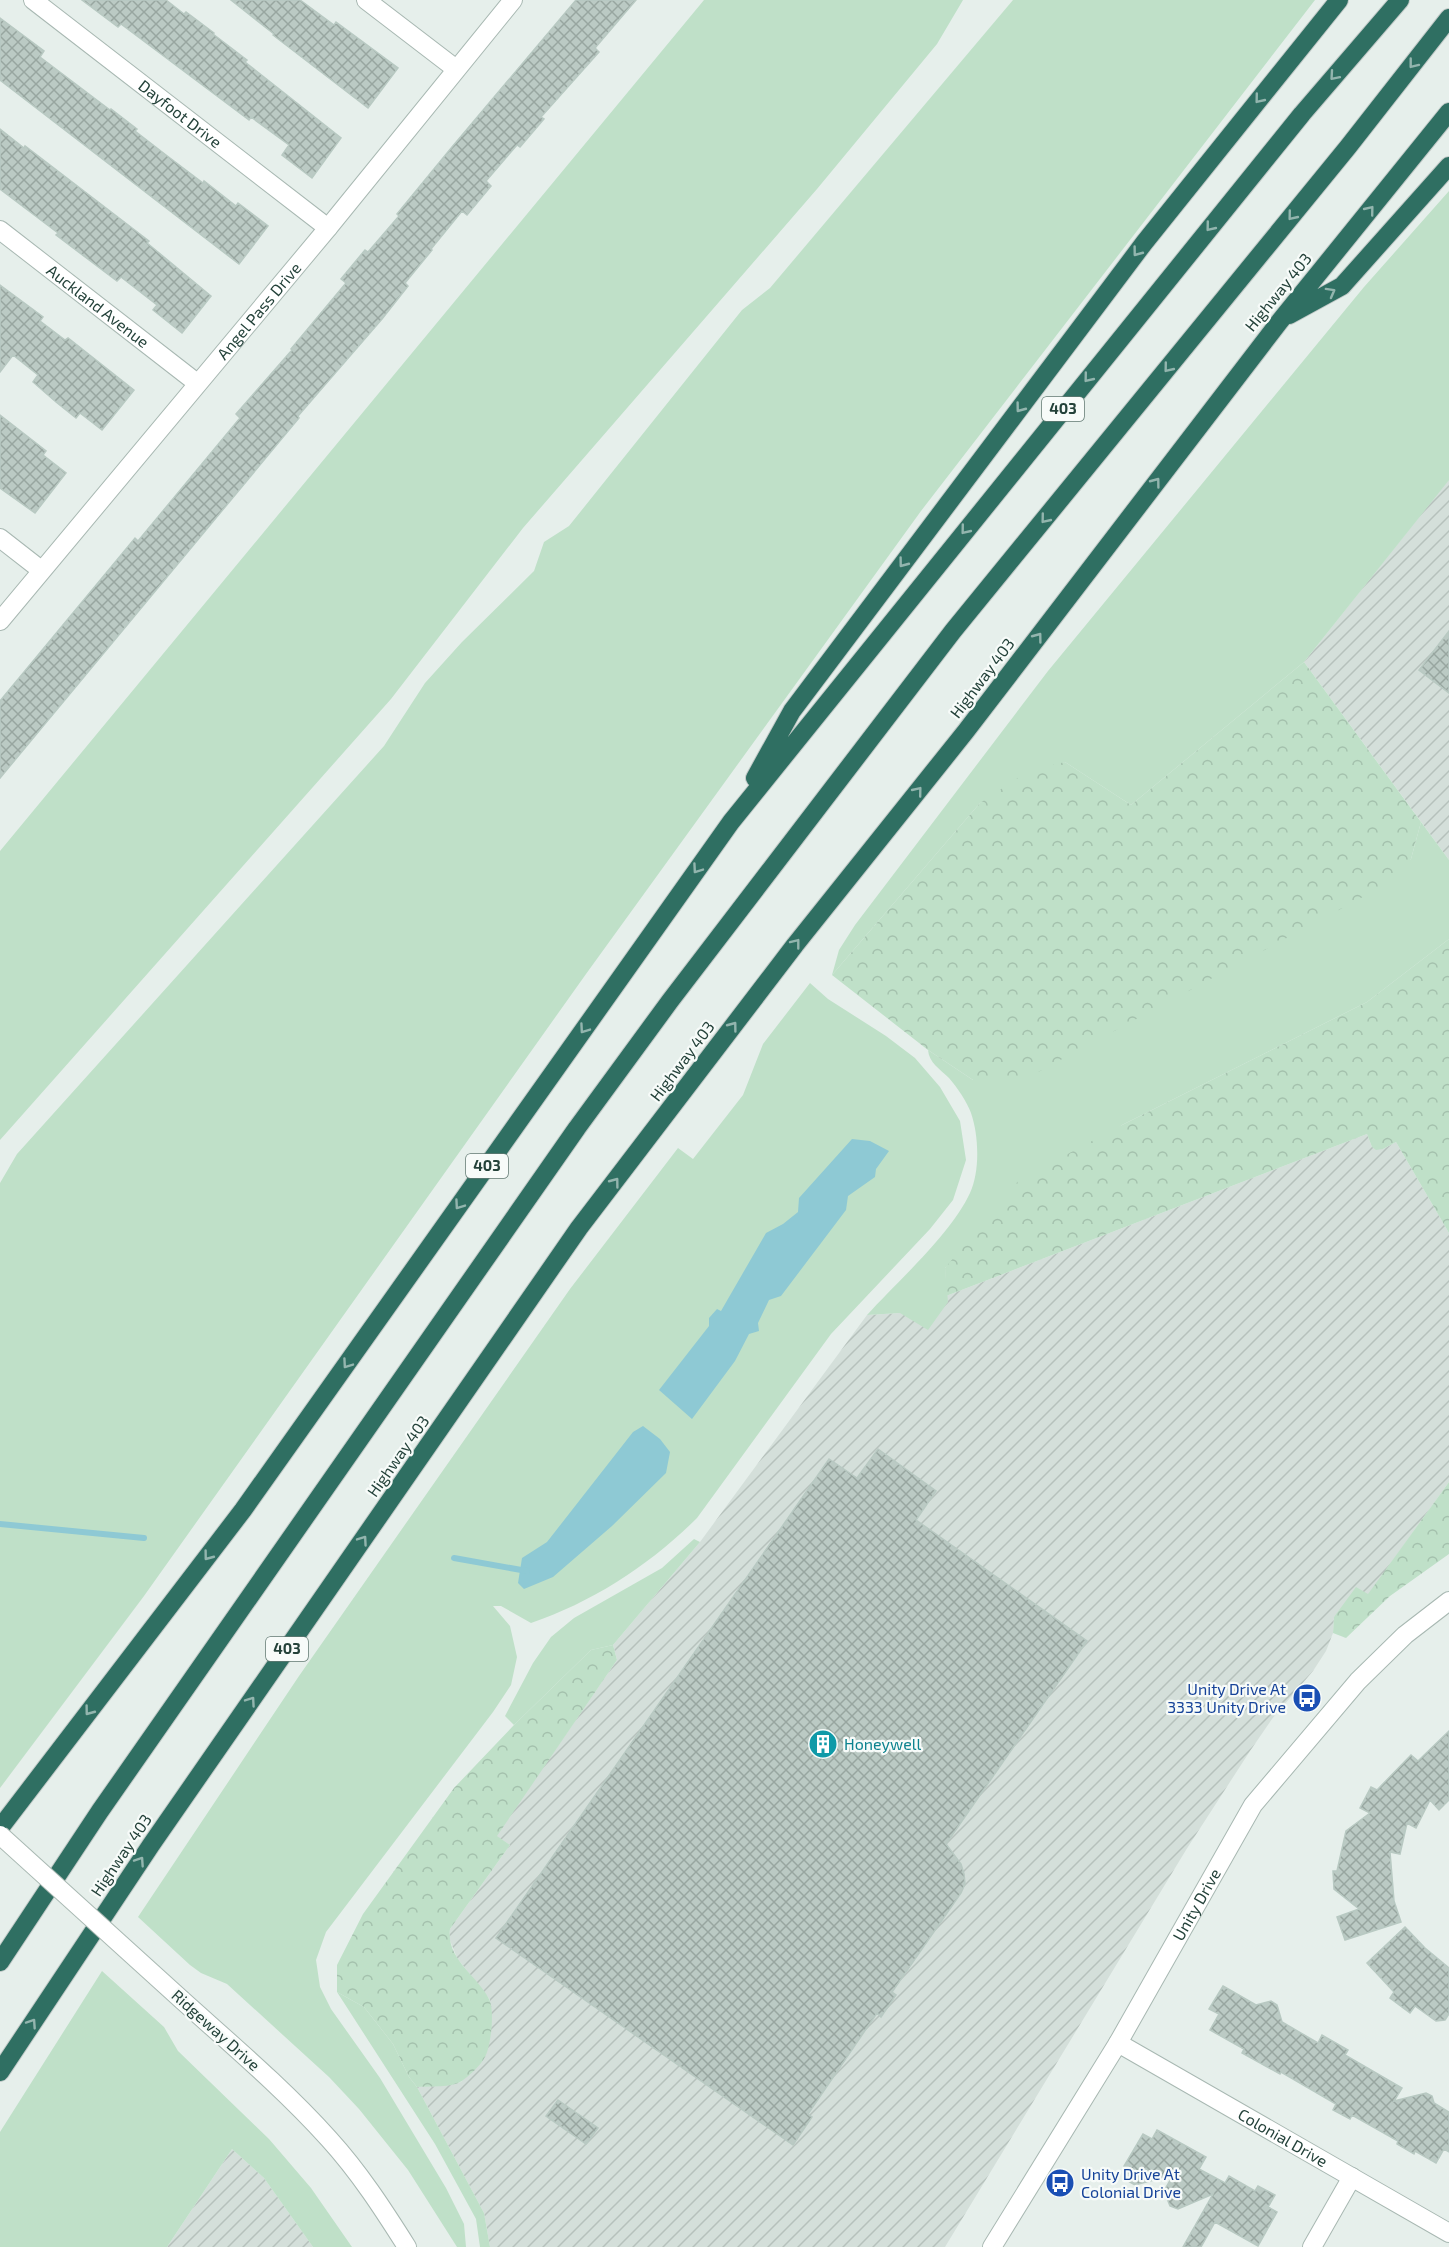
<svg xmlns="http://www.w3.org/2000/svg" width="1449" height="2247" viewBox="0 0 1449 2247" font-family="'Exo 2',sans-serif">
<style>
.industrial{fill:url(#industrial-furrows)}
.grass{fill:#bfe0c8}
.forest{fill:url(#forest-crowns)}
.water{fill:#8ec9d4}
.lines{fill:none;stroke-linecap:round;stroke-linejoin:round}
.stream{stroke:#8ec9d4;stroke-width:6}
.building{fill:url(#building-cross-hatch);stroke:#b8c9c2;stroke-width:1.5}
.minor-casing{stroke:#a8b8b2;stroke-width:20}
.tertiary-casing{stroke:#a8b8b2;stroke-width:20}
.motorway-casing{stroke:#c2cac8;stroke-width:20}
.minor{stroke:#fff;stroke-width:18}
.tertiary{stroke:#fff;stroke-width:18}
.motorway{stroke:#2f6f62;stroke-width:18}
.tertiary-bridge-casing{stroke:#a8b8b2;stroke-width:20;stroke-linecap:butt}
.tertiary-bridge{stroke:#fff;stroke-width:18}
.oneway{stroke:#93b5ae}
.labels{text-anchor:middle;stroke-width:4.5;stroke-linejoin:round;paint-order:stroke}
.shield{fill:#f7fbf9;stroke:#637a73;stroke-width:1.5}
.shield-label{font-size:15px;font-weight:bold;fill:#24423a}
.street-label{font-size:16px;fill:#24423a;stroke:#f7fbf9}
.transit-label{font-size:16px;fill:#164399;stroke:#f7fbf9;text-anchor:end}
.culture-label{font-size:16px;fill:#0d838f;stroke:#f7fbf9;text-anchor:start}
</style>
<defs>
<pattern id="industrial-furrows" width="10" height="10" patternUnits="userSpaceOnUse" patternTransform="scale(1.5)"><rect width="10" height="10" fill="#d4dfda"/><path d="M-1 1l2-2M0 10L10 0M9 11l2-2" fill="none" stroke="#b6c1bc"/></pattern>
<pattern id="forest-crowns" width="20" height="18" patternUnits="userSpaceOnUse" patternTransform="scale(1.5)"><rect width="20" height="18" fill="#bfe0c8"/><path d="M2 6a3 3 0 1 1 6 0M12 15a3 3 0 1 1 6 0" fill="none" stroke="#a4c1ad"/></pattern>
<pattern id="building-cross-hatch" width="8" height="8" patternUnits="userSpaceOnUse" patternTransform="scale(1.5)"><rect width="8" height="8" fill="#bbcac4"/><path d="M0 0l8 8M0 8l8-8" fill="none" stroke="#98a6a0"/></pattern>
</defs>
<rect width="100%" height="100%" fill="#e6efeb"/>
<path class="industrial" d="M1449,479V860L1304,662Z
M1367,1134L1372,1147L1383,1149L1396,1142L1449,1233V1482L1368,1595L1334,1617L1333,1633L1326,1651L1313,1671L1272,1719L1250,1751L1186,1850L945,2247H490L484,2213L417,2087L440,2086L461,2082L485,2057L490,2000L457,1958L449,1938L450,1929L510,1845L496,1836L617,1660L613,1645L700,1542L867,1315L900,1313L948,1302L946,1296Z
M232,2149L264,2178L313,2247H167Z"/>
<path class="grass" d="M704,0H963L937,44L817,189L523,528L391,699L0,1140V851Z
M1013,0H1315L921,511L586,974L144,1596L0,1788V1183L17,1154L384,746L425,683L462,642L534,571L544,542L569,526L742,310L770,288Z
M1449,191V480L1304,662L1131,805L1065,762L980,803L832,975L839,950L855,925L1048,671L1364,287Z
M1421,822L1449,860V939L1367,1002L1122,1125L945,1268L948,1302L928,1330L900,1313L867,1315C898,1281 951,1234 970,1193C980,1171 979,1136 971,1113C967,1102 957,1087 949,1078C940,1069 929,1063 928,1050L973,1080L1411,859Z
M810,983L828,999L886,1036L915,1058L940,1087L960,1121L966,1160L953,1200L930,1229L831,1334L697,1518C651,1564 593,1602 531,1623L501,1606H493L510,1626L517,1657L511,1685L493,1712L326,1932L316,1960L320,1987L331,2009L380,2078L446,2188L464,2224L466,2247H457L408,2170L359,2109L329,2077L227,1984L201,1973L190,1965L138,1917L299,1676L570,1289L678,1148L693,1159L743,1095L763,1044Z
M694,1539L700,1542L613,1645L591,1650L514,1725L505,1716L533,1663L551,1637L574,1618L662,1568Z
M102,1971L164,2027L178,2051L269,2139L311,2188L352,2247H313L264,2178L232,2149L167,2247H0V2132Z
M337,1992L364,2007L393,2044L409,2077L417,2087L484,2213L490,2247H480L476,2219L435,2144Z"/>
<path class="forest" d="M1304,662L1421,822L1411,859L1374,891L1014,1085L973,1080L928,1050L832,975L980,803L1028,771L1065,762L1131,805Z
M1449,939V1233L1396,1142L1383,1149L1376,1150L1372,1147L1367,1134L946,1296L945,1268L1019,1180L1122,1125L1367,1002Z
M1449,1482V1554L1390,1596L1346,1638L1333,1633L1334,1617L1356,1587L1368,1594Z
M613,1645L617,1660L497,1836L510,1845L450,1929C446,1959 477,1975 489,1999C495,2010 491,2046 485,2057C481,2065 469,2076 462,2081C451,2088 431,2086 417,2087L409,2077L393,2044L364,2007L337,1992V1965L363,1914L454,1788L514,1725L591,1650Z"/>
<path class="water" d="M852,1139L870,1141L889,1151L876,1169L875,1177L848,1196L846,1210L781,1296L769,1300L758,1323L759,1331L749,1334L735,1361L692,1419L659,1390L709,1326V1318L717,1309L721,1311L766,1233L783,1224L798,1212L799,1198Z
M643,1426L660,1439L670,1452L666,1473L612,1526L553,1577L524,1589L518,1583L522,1558L547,1542L633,1432Z"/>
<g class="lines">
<path class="stream" d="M0,1524L144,1538
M454,1558L527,1571"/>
</g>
<path class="building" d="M82,0H166L184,14L186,12L214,33L213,34L247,60L245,62L341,138L312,178L282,155L289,145L251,117L249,120L121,24L118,27Z
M231,0H300L334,25L336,22L398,68L368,108L273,35L274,34Z
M576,0H636L595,48L599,52L541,117L544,119L520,147L517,145L486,181L491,186L467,215L462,211L431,249L432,250L405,283L408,286L382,319L298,416L299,418L0,778V701L135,538L138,541L240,418L236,414L292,350L291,349L346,283L341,279L365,250L368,252L399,216L397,214L452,147Z
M0,18L44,51L40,57L110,110L111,109L137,129L135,131L166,155L203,183L204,181L236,206L238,203L268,226L239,264L0,80Z
M0,129L24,148L25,146L149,241L147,243L211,296L182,333L153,310L157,305L121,277L117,281L56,235L58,233L0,189Z
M0,285L43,317L40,321L65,340L68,338L134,390L102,430L80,413L76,418L56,402L33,382L38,375L13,355L0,372Z
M0,415L46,451L43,455L66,473L35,513L0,488Z
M1449,631V693L1419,670Z
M878,1449L936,1491L916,1520L1087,1641L946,1844L961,1864L964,1874L965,1884L961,1893L892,1992L896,1995L881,2017L877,2013L808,2114L812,2117L793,2145L496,1938L829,1459L857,1478Z
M1449,1731V1800L1439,1810L1430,1800L1416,1828L1407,1823L1400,1854L1390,1852L1394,1901L1401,1922L1345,1940L1337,1917L1359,1909L1334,1889L1333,1871H1337L1346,1831L1370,1813L1360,1808L1371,1787L1377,1790L1411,1755L1418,1761Z
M1405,1927L1425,1948L1449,1968V2014L1445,2020L1436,2021L1415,2006L1410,2013L1390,1998L1394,1992L1367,1963Z
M1223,1986L1256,2005L1271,2001L1277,2005L1282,2022L1318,2043L1322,2035L1348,2050L1345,2055L1402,2088L1394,2101L1426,2093L1432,2096L1434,2103L1449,2112V2152L1444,2149L1436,2163L1415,2151L1414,2154L1397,2144L1398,2141L1352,2115L1350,2119L1333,2110L1336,2104L1281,2072L1280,2074L1242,2053L1244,2049L1210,2030L1219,2014L1209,2009Z
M558,2100L598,2128L586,2144L546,2116Z
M1157,2130L1206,2157L1199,2169L1225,2183L1229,2176L1255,2191L1258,2186L1275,2195L1268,2207L1277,2212L1258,2246L1215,2222L1201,2247H1183L1213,2194L1178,2209L1170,2206L1164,2191L1173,2175L1135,2185L1128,2181L1124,2166L1143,2134L1152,2139Z"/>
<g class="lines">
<g class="minor-casing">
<g id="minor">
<path id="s1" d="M33,0L328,228"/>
<path d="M366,0L456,69"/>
<path id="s2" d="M0,230L197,383"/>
<path d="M0,538L41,570"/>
<path id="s3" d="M0,621L328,228L513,0"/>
<path d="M1312,2247L1352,2177"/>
</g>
</g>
<g class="tertiary-casing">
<g id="tertiary">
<path d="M182,2000C232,2045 284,2089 329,2139C359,2172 383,2209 407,2247"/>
<path id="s4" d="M1118,2043L1449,2233"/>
<path id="s5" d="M992,2247L1118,2043L1253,1805L1358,1681L1405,1635L1449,1601"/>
</g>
</g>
<g class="motorway-casing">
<path id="motorway" d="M1289,315L1342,286L1449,166
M755,778L792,711L1144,243L1339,0
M0,1828L243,1510L731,822L1302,114L1400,0
M0,1962L100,1811L577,1128L670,1001L953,631L1348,147L1449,18
M0,2072L151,1845L579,1228L795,945L966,731L1280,321L1449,112"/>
</g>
<use href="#minor" class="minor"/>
<use href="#tertiary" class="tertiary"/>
<use href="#motorway" class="motorway"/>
<g class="tertiary-bridge-casing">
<path id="tertiary-bridge" d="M0,1835L182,2000"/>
</g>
<use href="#tertiary-bridge" class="tertiary-bridge"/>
</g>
<defs><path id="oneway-chevron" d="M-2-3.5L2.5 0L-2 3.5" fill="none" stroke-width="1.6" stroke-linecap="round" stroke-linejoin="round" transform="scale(1.5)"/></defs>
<g class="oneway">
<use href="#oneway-chevron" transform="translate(1413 64) rotate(128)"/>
<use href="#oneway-chevron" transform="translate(1334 76) rotate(131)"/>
<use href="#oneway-chevron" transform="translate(1259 99) rotate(129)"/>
<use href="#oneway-chevron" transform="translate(1370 210) rotate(-51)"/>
<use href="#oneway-chevron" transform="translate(1292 216) rotate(129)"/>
<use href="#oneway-chevron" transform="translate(1210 227) rotate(129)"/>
<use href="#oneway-chevron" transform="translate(1137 252) rotate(127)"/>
<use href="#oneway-chevron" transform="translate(1331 292) rotate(-29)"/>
<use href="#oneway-chevron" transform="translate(1168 368) rotate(129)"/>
<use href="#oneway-chevron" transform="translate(1088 378) rotate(129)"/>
<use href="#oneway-chevron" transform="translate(1020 408) rotate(127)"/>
<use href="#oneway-chevron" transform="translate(1156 482) rotate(-53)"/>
<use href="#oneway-chevron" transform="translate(1045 519) rotate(129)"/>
<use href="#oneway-chevron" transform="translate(965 530) rotate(129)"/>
<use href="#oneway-chevron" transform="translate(903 563) rotate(127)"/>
<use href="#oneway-chevron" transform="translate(1038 637) rotate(-53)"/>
<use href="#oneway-chevron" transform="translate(918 791) rotate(-51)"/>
<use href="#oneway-chevron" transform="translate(697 869) rotate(125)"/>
<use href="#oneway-chevron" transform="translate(796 943) rotate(-52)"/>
<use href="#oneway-chevron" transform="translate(733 1026) rotate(-53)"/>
<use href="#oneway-chevron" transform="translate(584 1029) rotate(125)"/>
<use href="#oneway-chevron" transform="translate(615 1182) rotate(-53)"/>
<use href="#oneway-chevron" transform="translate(459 1205) rotate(125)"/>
<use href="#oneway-chevron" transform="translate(347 1364) rotate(125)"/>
<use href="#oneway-chevron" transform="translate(363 1540) rotate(-55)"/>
<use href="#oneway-chevron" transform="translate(208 1556) rotate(127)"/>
<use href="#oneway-chevron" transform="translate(251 1701) rotate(-55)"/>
<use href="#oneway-chevron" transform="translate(89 1711) rotate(127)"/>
<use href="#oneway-chevron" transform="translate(140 1861) rotate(-56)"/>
<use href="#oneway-chevron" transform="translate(32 2023) rotate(-56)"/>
</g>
<defs>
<g id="bus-disc" transform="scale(1.5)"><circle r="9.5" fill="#1a4fb4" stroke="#f7fbf9"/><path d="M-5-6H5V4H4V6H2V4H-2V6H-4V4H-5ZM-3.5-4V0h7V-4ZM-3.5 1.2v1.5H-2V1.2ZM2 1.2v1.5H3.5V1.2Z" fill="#fff"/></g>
<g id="building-disc" transform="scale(1.5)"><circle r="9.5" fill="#0f9aa8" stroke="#f7fbf9"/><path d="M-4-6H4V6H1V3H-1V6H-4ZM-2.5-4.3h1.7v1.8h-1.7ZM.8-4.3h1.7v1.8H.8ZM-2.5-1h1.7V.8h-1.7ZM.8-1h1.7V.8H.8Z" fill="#fff"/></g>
</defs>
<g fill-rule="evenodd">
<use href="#bus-disc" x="1307" y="1698"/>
<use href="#building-disc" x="823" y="1744"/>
<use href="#bus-disc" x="1060" y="2183"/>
</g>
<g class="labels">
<g class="shield">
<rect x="1042" y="397" width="42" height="24" rx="4.5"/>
<rect x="466" y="1154" width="42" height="24" rx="4.5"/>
<rect x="266" y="1637" width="42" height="24" rx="4.5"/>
</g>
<g class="shield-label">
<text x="1063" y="414">403</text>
<text x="487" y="1171">403</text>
<text x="287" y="1654">403</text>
</g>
<g class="street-label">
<text dy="6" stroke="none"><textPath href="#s1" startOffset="186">Dayfoot Drive</textPath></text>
<text transform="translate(1278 292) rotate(-51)" y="6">Highway 403</text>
<text dy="6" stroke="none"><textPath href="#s2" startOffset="124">Auckland Avenue</textPath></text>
<text dy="6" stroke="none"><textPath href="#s3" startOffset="404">Angel Pass Drive</textPath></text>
<text transform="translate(982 678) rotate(-53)" y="6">Highway 403</text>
<text transform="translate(682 1061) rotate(-53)" y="6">Highway 403</text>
<text transform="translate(398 1456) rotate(-55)" y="6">Highway 403</text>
<text transform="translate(121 1855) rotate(-56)" y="6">Highway 403</text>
<text dy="6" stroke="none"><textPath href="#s5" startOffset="399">Unity Drive</textPath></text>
<text transform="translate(216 2030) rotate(42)" y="6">Ridgeway Drive</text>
<text dy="6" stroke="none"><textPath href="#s4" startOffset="190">Colonial Drive</textPath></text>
</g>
<g class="transit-label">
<text x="1286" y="1695">Unity Drive At<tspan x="1286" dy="18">3333 Unity Drive</tspan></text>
<text x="1081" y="2180" text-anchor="start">Unity Drive At<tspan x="1081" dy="18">Colonial Drive</tspan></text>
</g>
<g class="culture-label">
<text x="844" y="1750">Honeywell</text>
</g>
</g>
</svg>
